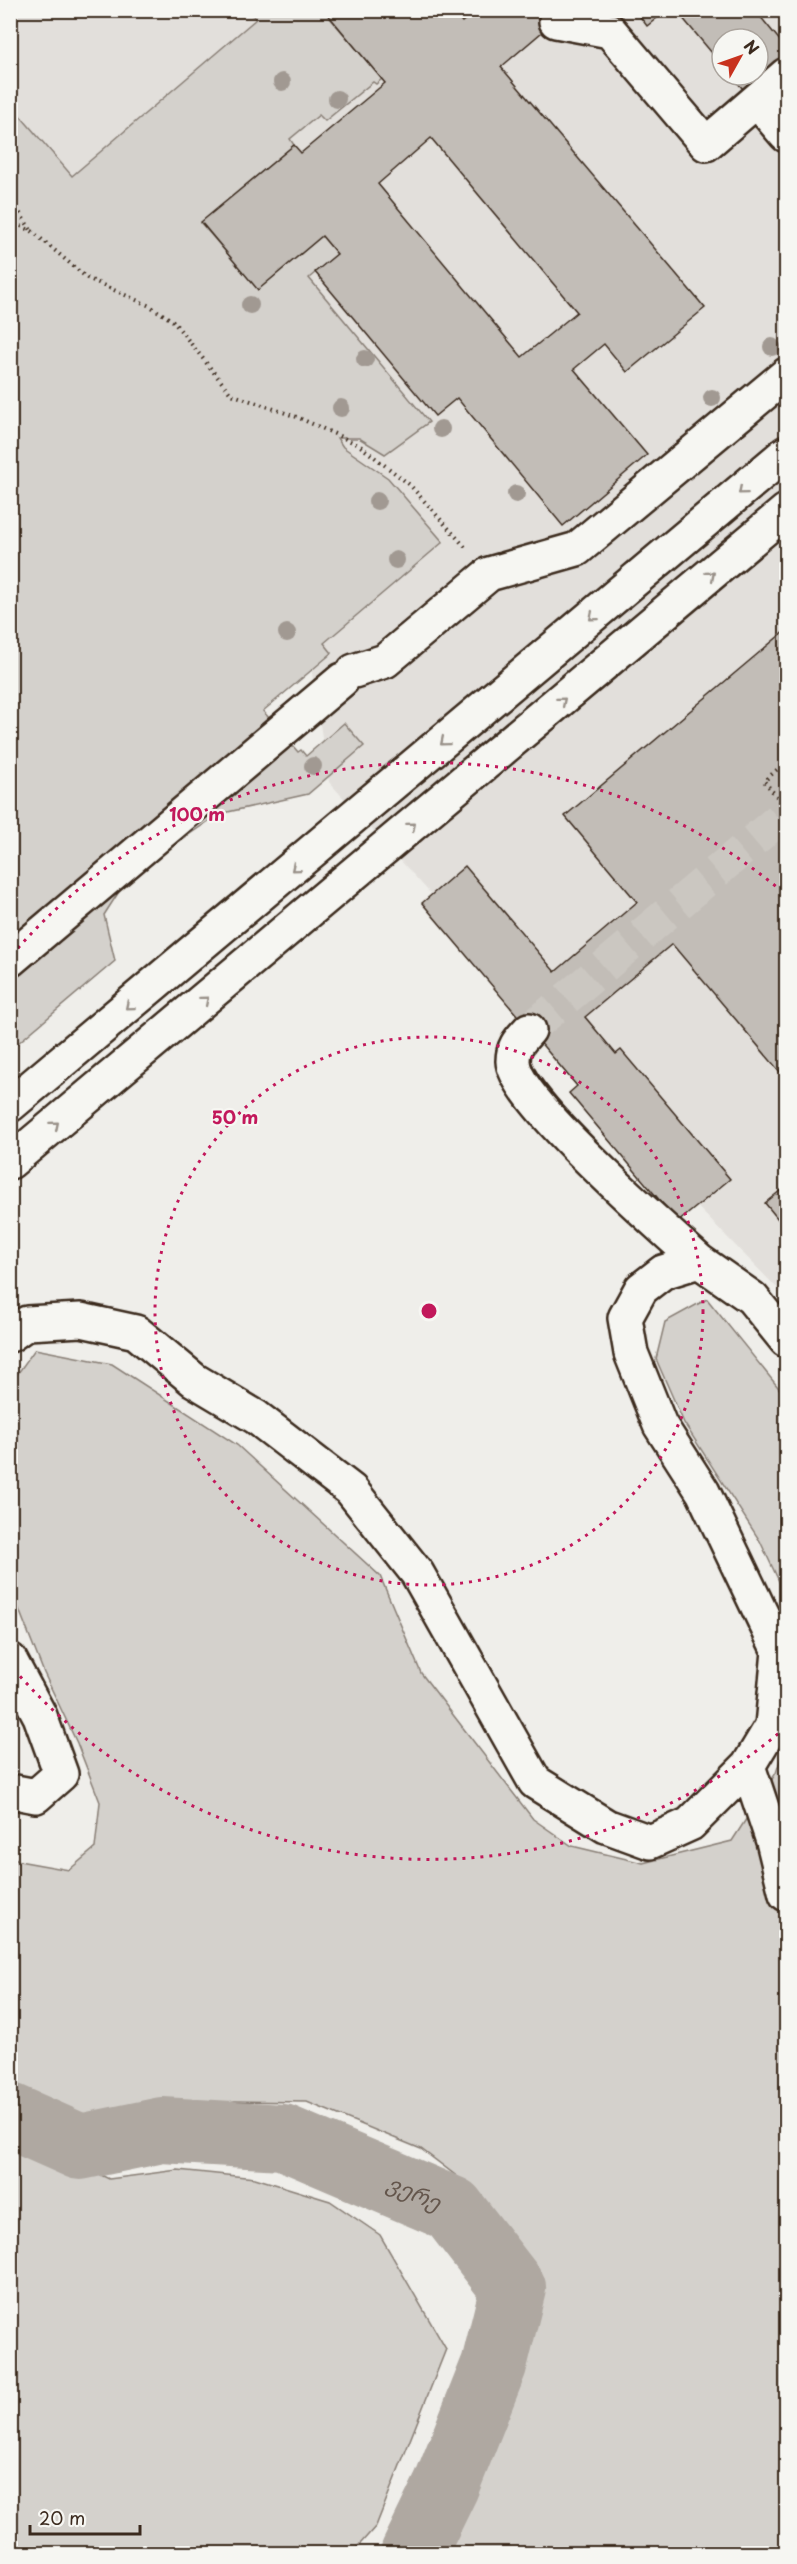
<svg xmlns="http://www.w3.org/2000/svg" width="797" height="2564" viewBox="0 0 797 2564" font-family="'Playpen Sans','Noto Sans Georgian',sans-serif">
<style>
.built{fill:#e2dfdb;fill-rule:evenodd}
.green{fill:#d4d1cc;stroke:#887e75;stroke-width:1.5}
.lines{fill:none;stroke-linecap:round;stroke-linejoin:round}
.river{stroke:#afa8a1;stroke-width:66}
.building{fill:#c2bdb7;stroke:#3b2a1e;stroke-width:1.5;fill-rule:evenodd}
.minor-tunnel{stroke:#cbc7c1;stroke-width:33;stroke-dasharray:33 16;stroke-linecap:butt}
.minor-casing{stroke:#3b2a1e;stroke-width:38}
.major-casing{stroke:#3b2a1e;stroke-width:38}
.path{stroke:#3b2a1e;stroke-width:4;stroke-dasharray:1.5 4.5;stroke-linecap:butt}
.minor{stroke:#f6f6f2;stroke-width:33}
.major{stroke:#f6f6f2;stroke-width:33}
.tree{fill:#a19992}
.oneway{stroke:#989088}
.ring{fill:none;stroke:#c2185b;stroke-width:3;stroke-dasharray:3 6}
.labels{text-anchor:middle;stroke-width:4.5;stroke-linejoin:round;paint-order:stroke}
.water-label{font-size:22px;font-style:italic;fill:#64564c;stroke:#f6f6f2}
.centre{fill:#c2185b;stroke:#f6f6f2;stroke-width:3}
.ring-label{font-size:18px;text-anchor:middle;font-weight:bold;fill:#c2185b;stroke:#f6f6f2;stroke-width:4.5;stroke-linejoin:round;paint-order:stroke}
</style>
<rect width="100%" height="100%" fill="#efeeea"/>
<filter id="ink" filterUnits="userSpaceOnUse"><feTurbulence type="fractalNoise" baseFrequency=".0167" numOctaves="2"/><feDisplacementMap in="SourceGraphic" scale="12" xChannelSelector="R" yChannelSelector="G"/><feConvolveMatrix kernelMatrix="1 2 1 2 8 2 1 2 1" color-interpolation-filters="sRGB"/></filter>
<g filter="url(#ink)">
<path class="built" d="M10,11H786V1297L676,1185L431,894L329,782L307,641L11,144ZM722,39H758V75H722Z"/>
<path class="green" d="M249,11H324L382,79L376,84L373,82L325,121L319,115L290,139L294,145L201,223L258,289L322,236L337,254L309,278L429,422L385,454L359,438H337L343,447L388,478L443,542L324,643L332,653L263,711L298,752L301,750L306,756L344,723L364,746L308,794L219,814L129,876L104,915L115,961L11,1049L10,104L72,176L256,19Z
M707,1299L786,1397V1596L760,1541L684,1423L656,1359L665,1322Z
M35,1349L112,1364L237,1445L380,1576L421,1673L533,1819L572,1846L643,1863L732,1841L776,1773L786,1742V2271L782,2269L786,2280V2553H429L468,2480L505,2367L531,2299L467,2184L421,2149L307,2102L235,2101L138,2115L69,2118L11,2097L10,1854L19,1861L69,1870L95,1848L100,1802L77,1743L44,1673L11,1589V1383Z
M10,2142L57,2154L109,2179L178,2170L255,2178L330,2201L380,2235L446,2349L376,2526L352,2553H11Z"/>
<g class="lines">
<path class="river" id="s1" d="M10,2116L80,2147L162,2130L283,2137L452,2209L513,2288L494,2365L446,2486L413,2554"/>
</g>
<path class="building" d="M324,10H452L462,22L477,10H568L501,67L705,308L627,372L604,344L574,369L647,455L563,526L457,398L435,416L315,272L337,254L322,236L258,290L201,222L294,145L301,153L385,83ZM431,138L577,312L522,357L378,184Z
M635,10H667L647,26Z
M676,10H755L786,48V62L748,95L731,75H758V39H722V65Z
M786,630V1079L672,944L585,1017L616,1054L621,1050L730,1179L678,1222L569,1093L577,1086L422,903L465,866L555,972L637,902L565,816Z
M786,1186V1229L765,1203Z"/>
<g class="lines">
<path class="minor-tunnel" d="M529,1030L786,813"/>
<g class="minor-casing">
<path id="minor" d="M556,21L610,31L706,144L786,75
M757,101L786,135
M354,671L385,661L489,574L577,549L786,375
M10,960L342,680
M529,1030C520,1040 513,1046 513,1061C514,1099 666,1231 699,1261
M10,1335L27,1323L81,1320L136,1332L194,1380L256,1417L351,1490L417,1573L535,1782L606,1826L650,1842L690,1824L748,1766
M786,1340L752,1298L699,1261L663,1272L641,1289L625,1318L631,1353L660,1425L703,1492L779,1651L772,1726L748,1766L773,1841L786,1894
M10,1660L40,1716L61,1774L36,1796L10,1791"/>
</g>
<g class="major-casing">
<path id="major" d="M10,1105L786,453
M10,1162L786,511"/>
</g>
<path class="path" d="M777,10L786,22
M10,198L31,230
M10,221L32,231L87,278L150,306L173,321L231,394L297,417L359,445L410,485L466,548
M786,762L764,781L786,808"/>
<use href="#minor" class="minor"/>
<use href="#major" class="major"/>
</g>
<g class="tree">
<circle cx="282" cy="82" r="9"/>
<circle cx="337" cy="99" r="9"/>
<circle cx="250" cy="305" r="9"/>
<circle cx="772" cy="347" r="9"/>
<circle cx="365" cy="359" r="9"/>
<circle cx="712" cy="398" r="9"/>
<circle cx="341" cy="408" r="9"/>
<circle cx="441" cy="429" r="9"/>
<circle cx="516" cy="494" r="9"/>
<circle cx="377" cy="501" r="9"/>
<circle cx="396" cy="560" r="9"/>
<circle cx="287" cy="633" r="9"/>
<circle cx="313" cy="766" r="9"/>
</g>
<defs><path id="oneway-chevron" d="M-2-3.5L2.5 0L-2 3.5" fill="none" stroke-width="1.6" stroke-linecap="round" stroke-linejoin="round" transform="scale(1.5)"/></defs>
<g class="oneway">
<use href="#oneway-chevron" transform="translate(742 491) rotate(140)"/>
<use href="#oneway-chevron" transform="translate(711 575) rotate(-40)"/>
<use href="#oneway-chevron" transform="translate(593 617) rotate(140)"/>
<use href="#oneway-chevron" transform="translate(562 701) rotate(-40)"/>
<use href="#oneway-chevron" transform="translate(444 742) rotate(140)"/>
<use href="#oneway-chevron" transform="translate(412 826) rotate(-40)"/>
<use href="#oneway-chevron" transform="translate(295 868) rotate(140)"/>
<use href="#oneway-chevron" transform="translate(205 1000) rotate(-40)"/>
<use href="#oneway-chevron" transform="translate(129 1006) rotate(140)"/>
<use href="#oneway-chevron" transform="translate(55 1125) rotate(-40)"/>
</g>
</g>
<g class="ring">
<circle cx="429" cy="1311" r="274"/>
<path d="M785 1728A548 548 0 0 1 12 1667M12 955A548 548 0 0 1 785 894"/>
</g>
<g class="labels">
<g class="water-label">
<text dy="8" stroke="none"><textPath href="#s1" startOffset="424">ვერე</textPath></text>
</g>
</g>
<circle cx="429" cy="1311" r="9" class="centre"/>
<g class="ring-label">
<text x="197" y="821">100 m</text>
<text x="235" y="1124">50 m</text>
</g>
<rect width="797" height="2564" fill="none" stroke="#f6f6f2" stroke-width="36"/>
<rect x="18" y="18" width="761" height="2528" fill="none" stroke="#3b2a1e" stroke-width="2" filter="url(#ink)"/>
<g transform="translate(740 57) rotate(50)"><circle r="28" fill="#f6f6f2" stroke="#aba49d" stroke-width="1.5"/>
<path d="M0-4.5L10 22L0 15L-10 22Z" fill="#c8321e"/>
<text y="-9" font-size="16" font-weight="bold" text-anchor="middle" fill="#3b2a1e">N</text>
</g>
<path d="M30 2525v9h110v-9" fill="none" stroke="#3b2a1e" stroke-width="3"/>
<text x="39" y="2525" font-size="18" fill="#3b2a1e" stroke="#f6f6f2" stroke-width="4.5" paint-order="stroke">20 m</text>
</svg>
